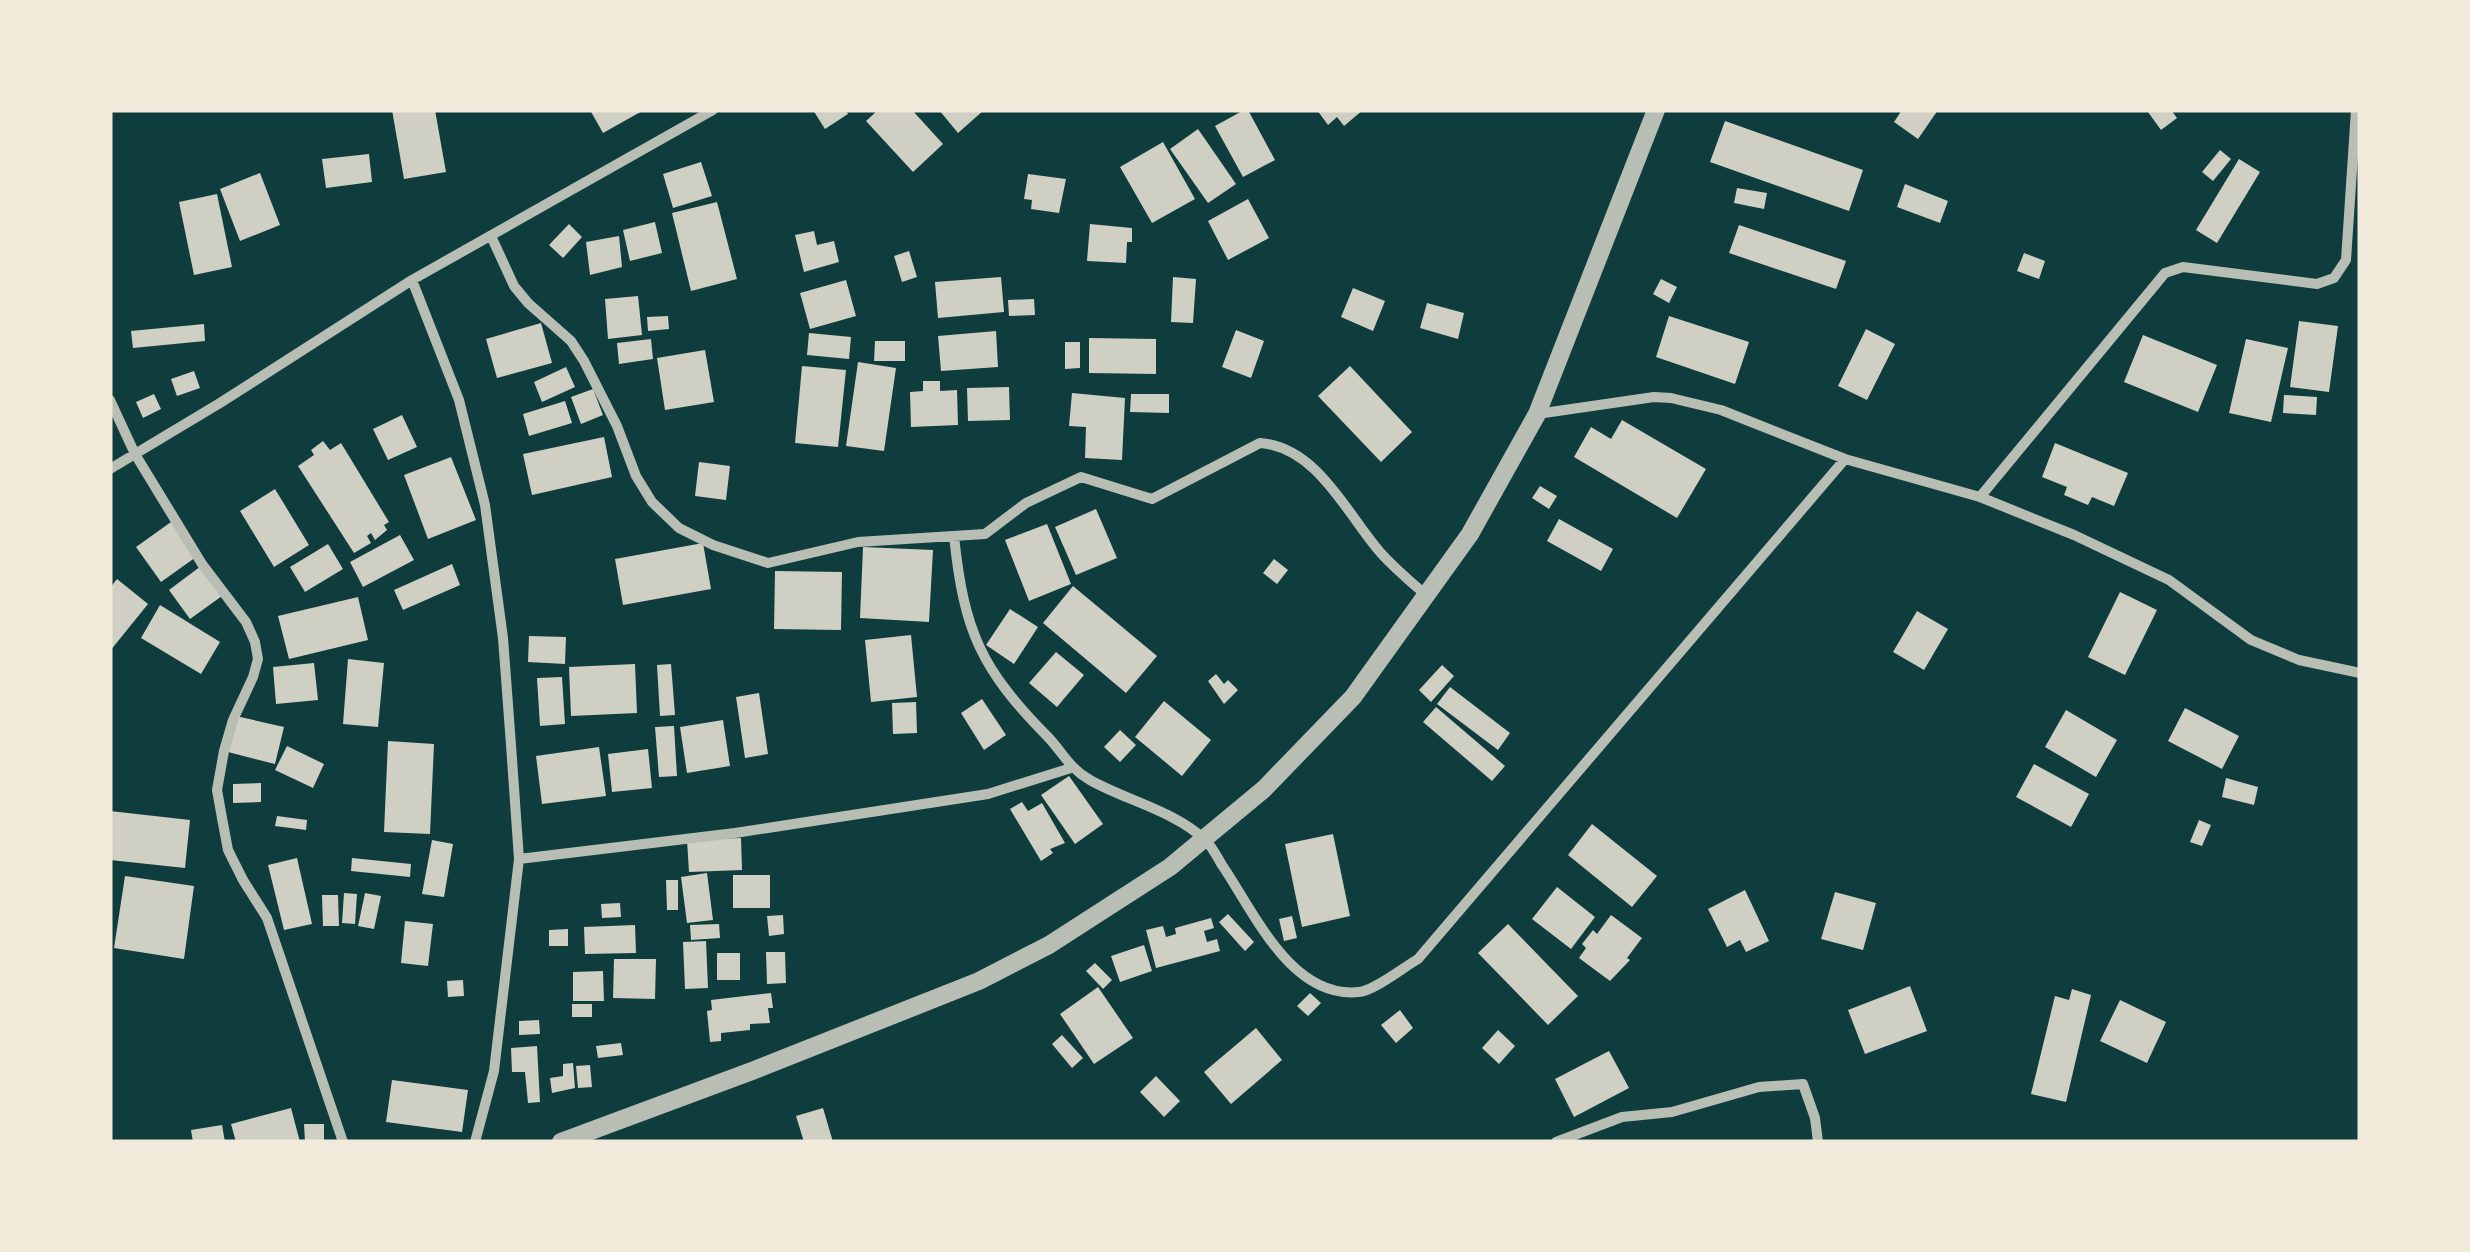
<svg xmlns="http://www.w3.org/2000/svg" width="2470" height="1252" viewBox="0 0 2470 1252" font-family="'IBM Plex Sans',sans-serif">
<style>
.building{fill:#cfcfc3}
.lines{fill:none;stroke-linecap:round;stroke-linejoin:round}
.minor{stroke:#b8beb3;stroke-width:10}
.tertiary{stroke:#b8beb3;stroke-width:18}
</style>
<rect width="100%" height="100%" fill="#0f3d3e"/>
<path class="building" d="M392,110H435L446,172L404,179Z
M590,110H644L603,133Z
M813,110H846L848,114L825,129Z
M878,110H912L943,144L913,172L866,121Z
M939,110H984L958,133Z
M1244,110H1248L1275,160L1243,177L1215,126Z
M1317,110H1363L1344,126L1337,117L1328,125Z
M1902,110H1938L1918,139L1894,122Z
M2150,110H2171L2177,118L2161,130L2148,112Z
M1725,121L1863,170L1849,211L1710,162Z
M1198,129L1236,184L1208,203L1170,149Z
M1163,142L1195,199L1152,223L1120,167Z
M2220,150L2231,159L2213,181L2202,172Z
M369,154L372,182L326,188L322,159Z
M2239,159L2260,172L2217,243L2196,230Z
M701,162L712,196L673,208L663,174Z
M260,173L280,225L240,241L220,189Z
M1028,174L1066,179L1059,213L1031,209L1032,200L1024,199Z
M1905,184L1948,201L1940,223L1897,207Z
M1737,188L1767,193L1764,209L1734,203Z
M217,194L232,267L194,275L179,202Z
M1248,199L1269,238L1228,260L1208,221Z
M717,202L737,279L691,291L672,213Z
M655,222L662,253L630,261L623,230Z
M569,224L582,237L563,258L549,245Z
M1090,224L1132,228V242H1127L1126,263L1087,261Z
M1739,225L1846,261L1836,289L1729,253Z
M814,231L817,245L834,241L839,262L804,272L795,235Z
M619,236L622,267L590,275L586,242Z
M909,251L917,277L902,282L894,256Z
M2024,253L2045,261L2039,279L2017,271Z
M1001,277L1004,312L938,318L935,282Z
M1173,277L1196,279L1193,323L1171,322Z
M1661,279L1677,287L1669,303L1653,294Z
M846,280L856,316L810,329L800,293Z
M1353,288L1385,301L1373,331L1341,317Z
M638,296L642,335L608,339L605,299Z
M1034,299L1035,315L1009,316L1008,300Z
M1427,303L1464,313L1458,339L1420,328Z
M668,316L669,329L648,331L647,317Z
M1669,316L1749,342L1735,384L1656,357Z
M2299,321L2338,326L2329,392L2290,387Z
M541,323L552,363L497,378L486,339Z
M204,324L205,341L133,348L131,331Z
M1866,329L1895,344L1867,400L1838,386Z
M1236,330L1264,341L1251,378L1222,367Z
M996,331L998,367L941,371L938,336Z
M809,333L851,337L849,359L807,355Z
M2143,335L2217,365L2198,412L2124,382Z
M1089,338L1156,339V374L1089,373Z
M651,339L653,359L619,364L617,343Z
M2246,339L2288,348L2271,422L2229,413Z
M875,341H905V361H874Z
M1065,342H1080V368L1065,369Z
M705,350L714,402L665,410L657,358Z
M858,362L896,368L884,451L846,446Z
M802,366L846,370L838,447L795,443Z
M1350,366L1412,432L1381,462L1318,396Z
M566,367L575,387L542,402L534,382Z
M194,371L200,388L177,396L171,379Z
M923,381H940V391L957,390L958,425L911,427L910,392L923,391Z
M1009,387L1010,420L968,421L967,388Z
M593,389L603,415L581,424L571,397Z
M1072,393L1125,398L1122,460L1085,458L1086,427L1069,426Z
M154,394L161,409L143,418L136,402Z
M1131,394H1169V413L1130,412Z
M2284,395L2317,397L2316,415L2283,413Z
M565,401L572,423L529,436L523,414Z
M402,415L417,447L388,460L373,429Z
M1622,420L1706,469L1677,518L1574,457L1591,427L1611,439Z
M604,437L612,477L532,495L523,454Z
M323,441L330,450L341,443L389,522L384,525L387,530L375,540L371,533L367,536L371,543L354,553L298,466L314,455L311,450Z
M2055,443L2128,473L2114,506L2092,497L2088,505L2064,495L2067,487L2042,477Z
M451,457L476,520L428,539L404,475Z
M699,462L730,466L726,500L695,496Z
M1540,486L1557,496L1549,509L1532,498Z
M275,489L309,545L274,567L240,511Z
M1096,509L1117,558L1076,575L1055,527Z
M1559,519L1613,549L1601,571L1547,541Z
M171,522L196,557L161,582L136,547Z
M1047,524L1071,584L1029,601L1005,540Z
M400,535L414,560L363,587L350,562Z
M703,543L711,589L623,605L615,559Z
M328,544L343,569L305,592L290,567Z
M863,547L933,550L929,622L860,618Z
M1274,559L1288,570L1277,584L1263,573Z
M452,564L460,585L403,610L394,590Z
M201,566L222,596L190,619L169,590Z
M775,571L842,572L841,630L774,629Z
M117,579L148,604L110,651V588Z
M1073,586L1157,656L1126,693L1043,623Z
M2120,592L2157,610L2125,675L2088,657Z
M358,597L368,640L289,659L278,616Z
M160,605L220,642L201,674L141,638Z
M1010,609L1038,627L1014,664L986,645Z
M1917,611L1948,629L1924,670L1893,652Z
M911,635L917,697L871,702L865,640Z
M529,636L566,637L565,664L528,662Z
M1056,652L1084,675L1057,707L1029,683Z
M348,659L384,663L378,727L343,724Z
M314,663L318,700L276,704L273,667Z
M635,664L637,713L571,716L569,667Z
M671,664L675,715L660,716L657,665Z
M1442,665L1454,676L1431,702L1419,690Z
M1216,674L1224,684L1228,680L1238,690L1224,704L1208,681Z
M562,677L565,724L540,726L537,678Z
M1450,687L1510,733L1498,750L1437,704Z
M759,693L768,754L745,758L736,697Z
M982,699L1006,735L984,750L961,713Z
M1164,701L1211,740L1182,776L1135,737Z
M916,702L917,733L893,734L892,703Z
M1436,707L1505,766L1492,781L1423,722Z
M2185,708L2239,736L2222,769L2168,741Z
M2066,710L2117,740L2096,777L2045,747Z
M236,716L284,727L275,764L228,752Z
M723,720L730,766L687,773L680,727Z
M674,726L677,776L659,777L655,727Z
M1120,730L1136,745L1120,762L1104,747Z
M388,741L434,744L430,834L384,832Z
M287,746L324,764L313,788L275,770Z
M599,747L606,796L542,804L536,756Z
M648,749L652,788L612,792L608,754Z
M2034,764L2089,794L2071,827L2016,797Z
M1069,776L1103,824L1075,844L1041,795Z
M2226,778L2258,787L2254,805L2222,797Z
M261,783V802L233,803V784Z
M1022,802L1028,811L1042,803L1065,843L1050,849L1053,853L1041,861L1010,809Z
M110,811L190,820L185,868L110,860Z
M277,816L307,820L306,830L275,826Z
M2199,820L2211,825L2202,846L2190,842Z
M1592,824L1657,876L1632,907L1568,855Z
M1333,834L1350,916L1302,927L1285,844Z
M741,838L742,870L689,872L687,840Z
M432,840L453,844L444,897L422,894Z
M297,858L312,924L284,930L268,865Z
M352,858L411,864L410,877L351,871Z
M707,873L713,920L687,923L681,877Z
M733,875H770V908H733Z
M125,876L194,886L184,959L114,948Z
M666,880H678V910H667Z
M1557,887L1595,917L1571,949L1532,919Z
M1745,890L1769,941L1746,952L1740,940L1727,947L1708,909Z
M1835,892L1876,903L1863,950L1821,939Z
M344,893L357,894L355,924L342,923Z
M365,893L381,896L374,929L358,926Z
M322,895H338L339,926H323Z
M620,903L621,917L602,918L601,904Z
M1228,914L1254,942L1245,951L1219,922Z
M783,915L784,934L769,936L767,916Z
M1611,915L1642,938L1627,958L1630,960L1610,981L1579,958L1586,948L1582,944L1593,930L1597,934Z
M1292,916L1297,938L1284,941L1279,919Z
M1211,918L1214,928L1204,931L1207,942L1217,939L1220,951L1156,968L1146,930L1163,926L1166,937L1176,934L1175,928Z
M405,921L433,924L428,966L401,963Z
M719,924L720,938L691,940L690,925Z
M1508,924L1578,996L1548,1025L1478,953Z
M635,925L636,953L585,954L584,927Z
M568,929V946H549V930Z
M706,941L708,988L685,989L683,942Z
M1144,945L1152,971L1120,982L1111,956Z
M766,952H785L786,983L767,984Z
M717,953H740V980H717Z
M614,959H656L655,999L613,998Z
M1095,963L1112,980L1103,989L1086,971Z
M603,971L604,1001H573V972Z
M463,980L464,996L448,997L447,981Z
M1910,986L1927,1031L1865,1054L1848,1010Z
M1098,987L1133,1038L1094,1064L1060,1014Z
M2072,989L2091,995L2066,1102L2031,1094L2055,996L2069,1000Z
M771,993L773,1008H768L770,1023L750,1024V1030L721,1033V1041L710,1042L707,1011L712,1010L711,1000Z
M1310,993L1321,1003L1308,1016L1297,1006Z
M2120,1000L2166,1022L2147,1063L2100,1041Z
M572,1004H592V1017H572Z
M1400,1010L1413,1028L1396,1043L1381,1025Z
M539,1020L540,1034L519,1035V1021Z
M1256,1028L1282,1060L1231,1104L1204,1072Z
M1498,1030L1515,1046L1499,1064L1482,1048Z
M1062,1035L1083,1058L1072,1068L1052,1044Z
M621,1043L623,1055L598,1058L596,1046Z
M537,1046L540,1102L528,1103L525,1072H512L511,1048Z
M1609,1051L1629,1088L1574,1117L1555,1079Z
M573,1063L575,1088L552,1093L550,1078L563,1076V1064Z
M590,1065L592,1087L578,1088L576,1066Z
M1156,1076L1180,1101L1164,1117L1140,1092Z
M392,1080L468,1090L462,1132L386,1122Z
M291,1108L300,1142H236L231,1124Z
M823,1108L833,1142H804L796,1116Z
M304,1124H324V1142H305Z
M222,1125L225,1142H193L191,1130Z"/>
<g class="lines">
<path class="minor" d="M491,236L514,286L528,303L571,341L584,361L617,426L636,476L652,502L679,528L713,545L768,563L858,542L985,534L1026,503L1081,477L1152,499L1260,443C1317,447 1347,514 1380,552C1394,568 1411,582 1427,596
M412,280L459,400L485,505L503,638L511,745L519,859L494,1071L475,1142
M110,400L135,454L202,564L246,622L255,642L258,659L253,677L233,720L224,751L217,790L222,818L228,850L243,880L267,918L343,1142
M1537,414L1654,397L1671,398L1721,410L1845,459L1980,497L2074,535L2169,580L2251,640L2299,660L2360,673
M110,469L220,403L412,280L713,110
M1980,497L2165,273L2183,267L2317,284L2334,278L2346,260L2356,110
M954,536C964,632 981,669 1048,737C1063,753 1070,769 1090,780C1125,800 1175,811 1205,840C1212,846 1217,857 1222,865C1254,912 1291,999 1359,992C1374,991 1404,967 1418,959L1845,459
M519,859L735,833L988,794L1071,768
M1556,1142L1622,1117L1672,1112L1759,1087L1803,1084L1815,1118L1818,1142"/>
<path class="tertiary" d="M561,1142L752,1071L979,981L1049,945L1170,867L1264,789L1353,697L1470,534L1537,414L1656,110"/>
</g>
<rect width="2470" height="1252" fill="none" stroke="#f1e9da" stroke-width="225"/>
</svg>
